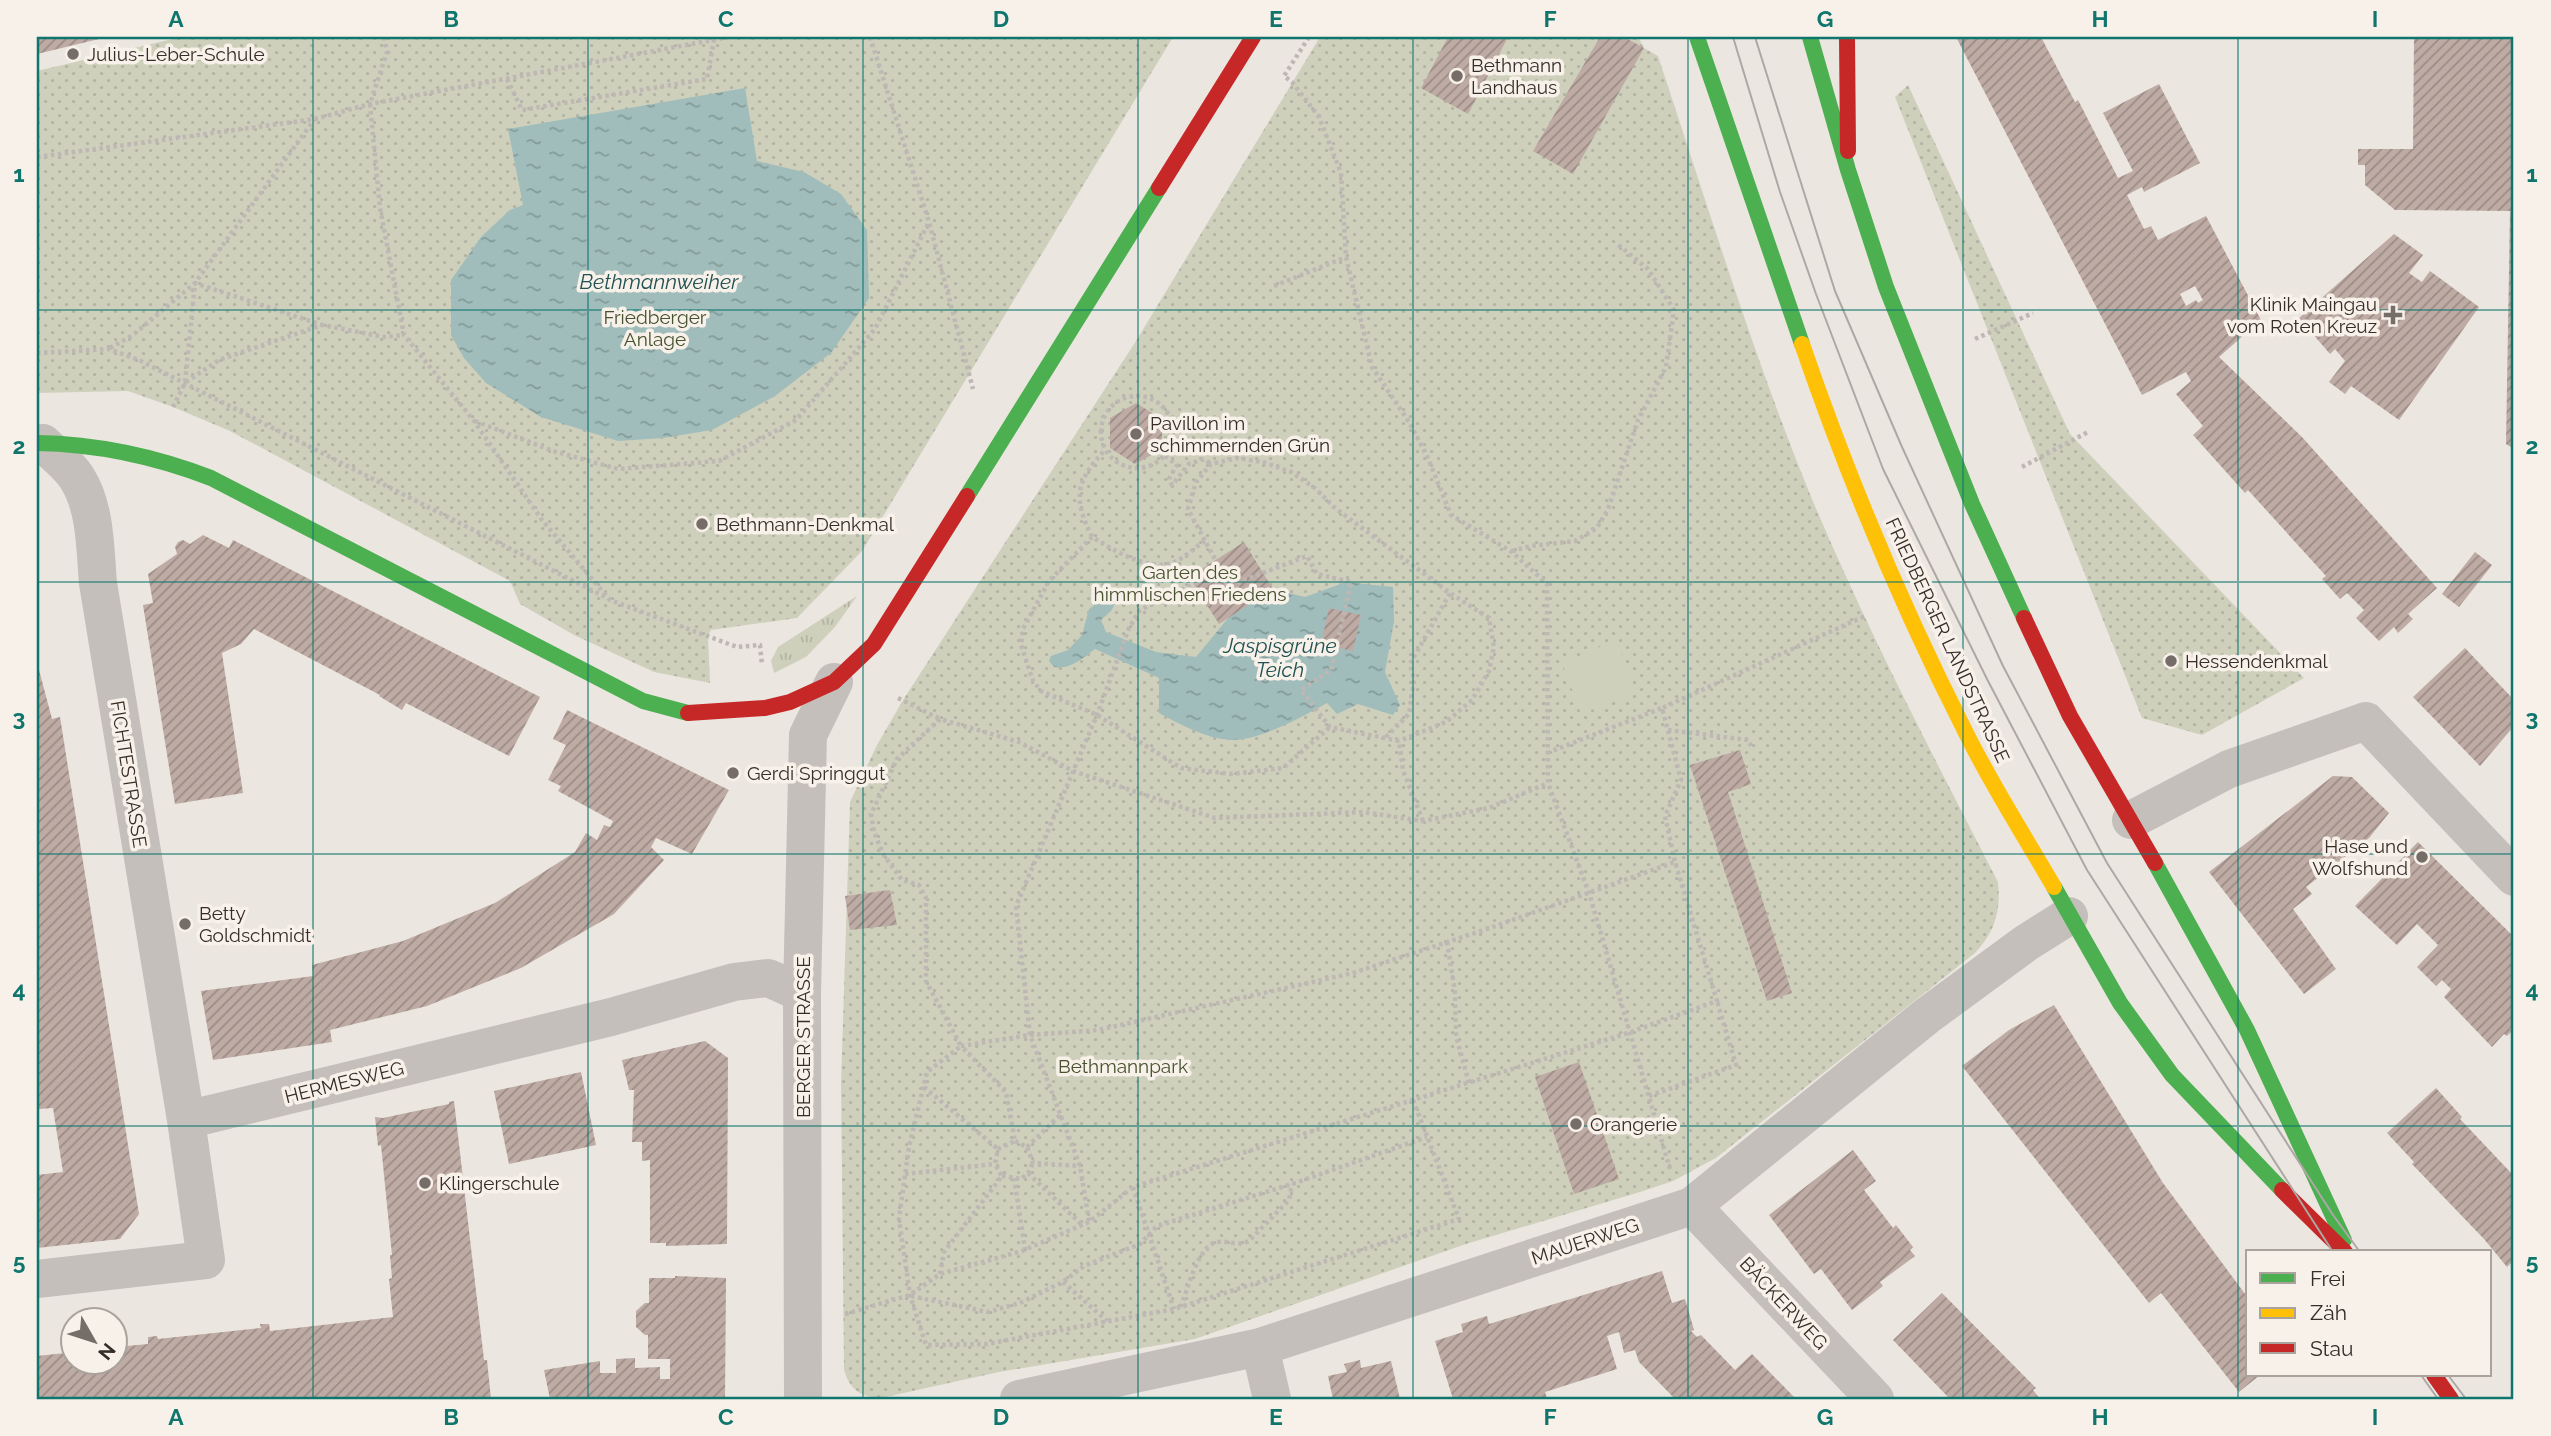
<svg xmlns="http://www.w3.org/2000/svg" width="2551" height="1436" viewBox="0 0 2551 1436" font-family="Raleway,sans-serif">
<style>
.grass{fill:url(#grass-tufts)}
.park{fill:url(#park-dots)}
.garden{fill:#ced0bc}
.water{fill:url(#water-ripples)}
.building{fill:url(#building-hatch);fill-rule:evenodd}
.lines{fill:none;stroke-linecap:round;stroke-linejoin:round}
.path{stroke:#beb7b3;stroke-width:4.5;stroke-dasharray:3.5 3.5;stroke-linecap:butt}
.street{stroke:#c5bfbb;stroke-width:38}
.fast{stroke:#4caf50;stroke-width:16}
.slow{stroke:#ffc107;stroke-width:16}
.jam{stroke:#c62828;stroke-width:16}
.tram{stroke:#ada8a5;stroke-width:2}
.grid{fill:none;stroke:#0f766e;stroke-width:2;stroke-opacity:0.55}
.poi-dot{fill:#766d69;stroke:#f8f1e9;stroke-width:2.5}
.labels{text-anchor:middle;stroke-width:7;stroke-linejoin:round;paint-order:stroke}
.poi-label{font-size:19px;fill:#362c29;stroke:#f8f1e9;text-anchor:start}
.park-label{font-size:19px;fill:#47522f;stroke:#f8f1e9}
.street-label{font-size:19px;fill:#362c29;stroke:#f8f1e9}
.water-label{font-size:21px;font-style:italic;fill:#225354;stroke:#f8f1e9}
.neatline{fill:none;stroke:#0f766e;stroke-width:2.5}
.grid-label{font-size:23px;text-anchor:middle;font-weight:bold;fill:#0f766e}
</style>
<defs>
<pattern id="grass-tufts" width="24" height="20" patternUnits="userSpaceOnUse" patternTransform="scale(1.75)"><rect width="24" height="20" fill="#ced0bc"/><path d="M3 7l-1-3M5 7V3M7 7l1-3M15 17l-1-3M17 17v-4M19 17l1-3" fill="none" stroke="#b2b3a2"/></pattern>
<pattern id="park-dots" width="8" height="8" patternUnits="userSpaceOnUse" patternTransform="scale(1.75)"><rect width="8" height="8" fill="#ced0bc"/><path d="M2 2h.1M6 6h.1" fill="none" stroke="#b2b3a2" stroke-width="1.8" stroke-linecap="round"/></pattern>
<pattern id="water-ripples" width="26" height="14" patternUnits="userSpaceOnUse" patternTransform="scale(1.75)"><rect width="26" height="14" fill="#a0bdbb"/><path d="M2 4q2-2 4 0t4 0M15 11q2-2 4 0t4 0" fill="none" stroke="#839a98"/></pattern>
<pattern id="building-hatch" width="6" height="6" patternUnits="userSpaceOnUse" patternTransform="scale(1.75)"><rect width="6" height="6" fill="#beaba4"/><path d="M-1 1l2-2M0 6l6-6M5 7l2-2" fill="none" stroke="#9b8b86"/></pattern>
</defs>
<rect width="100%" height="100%" fill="#ece6e1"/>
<path class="grass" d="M857,596L835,627L806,657L774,673L771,661L778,647Z"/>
<path class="park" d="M181,37H1173L862,551L797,618L711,630L708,636L710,683L654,672L574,635L520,604L510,581L230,431L173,407L128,391L37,393V71Z
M1320,37H1638L1644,48L1658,56C1706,200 1750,346 1807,487C1863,622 1931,752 1998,882C2001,911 1995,932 1975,953L1716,1158L1673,1181L1640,1192L1466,1244L1195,1339L999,1372L881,1398C861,1397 850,1390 844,1370L841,1084L850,802L877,745L903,700L1136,341Z
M1908,85L2070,434L2304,678L2202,735L2142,718L1895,97Z"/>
<path class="garden" d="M1616,640L1637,693L1581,714L1562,663Z"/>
<path class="water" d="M745,88L757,161L804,172L841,194L867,230L869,298L831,353L775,396L712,430L663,438L618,441L541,417L486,383L464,358L451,335V280L481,237L510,210L523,205L508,129Z
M1346,582L1393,587L1394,621L1385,672L1400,705L1393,715L1358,704L1337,714L1327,703C1302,717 1259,741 1230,740C1205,738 1181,725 1159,713V678L1095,649C1083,658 1070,670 1054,667L1049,661L1051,656L1068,650L1082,635L1089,609L1115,590L1117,600L1111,611L1101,620L1106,632L1156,652L1196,657L1229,617L1273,589L1305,597Z"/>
<path class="building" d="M37,37H103V38L37,54Z
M1448,37H1508L1468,114L1421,88Z
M1600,37H1624L1644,48L1573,174L1533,151Z
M1956,37H2041L2075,102L2078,100L2118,178L2133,171L2103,113L2159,84L2200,163L2144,192L2142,187L2127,195L2144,229L2151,226L2158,240L2206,216L2261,320L2219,357L2302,437L2437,588L2408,614L2413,619L2398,633L2394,627L2379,641L2356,618L2364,610L2347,593L2340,599L2322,579L2326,576L2248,490L2245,493L2193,435L2203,426L2176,394L2191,381L2186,372L2142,395ZM2195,286L2203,300L2198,303L2196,300L2186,306L2180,294Z
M2414,37H2514V449L2506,444L2510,211L2395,210L2365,185V165H2358V149H2413Z
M2394,234L2423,255L2409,273L2422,282L2430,271L2479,307L2399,420L2351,386L2345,394L2329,382L2345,361L2335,349L2330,354L2299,318Z
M1136,403L1162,419V449L1135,464L1110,448V418Z
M203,535L229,548L233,540L540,697L509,756L406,703L402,710L379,696L380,695L254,629L241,644L222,653L243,793L175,804L143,605L153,603L148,574L177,554L175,547L178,542L183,540L190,544Z
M1244,542L1273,589L1219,624L1189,577Z
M2475,552L2492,565L2459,607L2442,594Z
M1329,608L1361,615L1353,651L1321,644Z
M2465,648L2514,700V726L2480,766L2413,697Z
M38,666L52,719L60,717L139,1214L120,1239L37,1248V1175L63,1172L53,1108L39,1109L37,1093Z
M567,710L729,790L692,854L656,838L651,847L664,860L614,914L521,968L427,1006L330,1030L332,1042L213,1060L201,991L313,976L312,965L403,941L495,903L575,852L586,833L597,840L604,825L610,827L613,821L558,791L561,786L548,780L566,745L553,739Z
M1740,750L1751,784L1728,792L1792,993L1767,1001L1690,765Z
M2333,776L2352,777L2389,813L2369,838L2306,887L2312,894L2293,909L2336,969L2304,994L2209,872Z
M2418,842L2514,937V1025L2510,1029L2512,1031L2507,1036L2504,1034L2492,1047L2444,997L2451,989L2442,980L2436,986L2417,967L2438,945L2417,924L2397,945L2355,906Z
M890,890L897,925L850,930L845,896Z
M2054,1005L2163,1183L2248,1298V1375H2260L2239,1392L2161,1293L2149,1303L1962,1066L2009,1030Z
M705,1041L728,1058L727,1244L666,1246V1243H650V1160L642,1161V1142H632L634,1090H629L622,1060Z
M1579,1062L1619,1179L1574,1194L1535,1077Z
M581,1072L596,1145L509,1164L494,1091Z
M2436,1088L2462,1117L2460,1119L2514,1176V1260L2507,1267L2484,1239L2412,1164L2414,1162L2387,1133Z
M454,1101L484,1360H487L491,1399H37V1356L74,1352V1362H116V1347L148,1344V1337L157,1336L158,1339L261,1328L260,1324H269L270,1331L393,1317L389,1279L392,1278L390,1255H392L381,1145L378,1146L375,1117L383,1118L449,1104V1102Z
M1853,1150L1876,1181L1864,1190L1893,1228L1896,1225L1913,1247L1910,1250L1915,1256L1880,1282L1883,1286L1852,1310L1821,1269L1814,1274L1769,1215Z
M1662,1271L1672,1303L1685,1299L1694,1330L1691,1331L1697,1337L1701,1335L1735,1370L1752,1354L1796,1399H1675L1639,1362L1635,1350L1624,1353L1619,1332L1607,1336L1617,1369L1545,1392L1547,1398L1453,1399L1435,1341L1463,1332L1461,1324L1487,1316L1489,1324Z
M675,1276L726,1278L725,1399H550L544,1370L600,1361V1373H616V1359L635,1358V1368L660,1367V1379H670V1359H648V1335H645L636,1327V1311L645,1303H649V1278H675Z
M1942,1293L2036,1388L2033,1390L2040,1399H1950L1893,1340Z
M1360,1360L1361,1368L1391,1361L1400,1399H1333L1328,1376L1347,1372L1344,1364Z"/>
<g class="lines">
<path class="path" d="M384,37L387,52L370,104L380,208L404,335L474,421L542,520L610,600L737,647L760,645L762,665
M870,37L929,222L973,389
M1309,37L1284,76L1292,82L1319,117L1341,173L1346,257L1372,367L1409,422L1427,456L1451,515L1512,552L1547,584L1548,783L1589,893L1670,1169
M507,79L522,110L707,79L714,40
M37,157L315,119L370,104L729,37
M1274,286L1346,257
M1975,339L2033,313
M110,348L133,335L195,283L314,120
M37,353L109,349L141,361L607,598
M186,382L219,360L322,325L384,337L404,335
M1101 432a36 36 0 1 1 72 0a36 36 0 1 1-72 0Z
M173,407L185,383L195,283L322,325
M475,421L553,451L618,469L719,461L796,420L875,329L929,222
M1165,456L1177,465L1169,479L1172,485L1189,464L1204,459L1211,464
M2022,467L2088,432
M1092,537C1073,498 1075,482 1105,450
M1205,541C1194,548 1180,562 1168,564C1145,569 1111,549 1092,537L1049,581L1023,629L1021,645L1033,681L1041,691L1097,715L1181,768L1231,774L1283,768L1330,727
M1512,551L1531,546L1575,541L1597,528L1608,509L1638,420L1666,367L1674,310L1648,269L1616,243
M1218,565L1188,509L1196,482L1211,464L1237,458L1263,462L1291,472L1315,488L1335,508L1450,593L1489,618L1494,647L1489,671L1472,700L1446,722L1399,741
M898,698L940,719
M1668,730L1748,740L1751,746
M1386,737L1409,714L1414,680L1410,664L1450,593
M1547,753L1662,708
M1447,942L1455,992L1456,1036L1469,1083
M961,1046L1030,1035L1098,1030L1353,973L1490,928L1675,862
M924,1087L998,1149
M1649,1096L1736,1065L1717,1001
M1413,1100L1459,1219L1174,1309L987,1344L926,1345L910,1295L899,1219L909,1147L927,1072L961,1046L926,981V898L919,885L902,880L883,854L874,832L871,814L897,759L940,719L1019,742L1073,771L1215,818L1363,812L1423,821L1489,808L1548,783
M1015,1141L1027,1147L1033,1163L1080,1166
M1027,1147L1061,1114
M1028,1173L1082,1225
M905,1174L995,1164
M1002,1176L1021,1179L1028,1173L1033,1163
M1014,1178L1025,1249
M1133,1187L1174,1309
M1089,1221L1080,1166L1030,1035L1016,906L1097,715L1129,628L1140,610L1194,584L1218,565L1228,586L1307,556L1317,574L1351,582L1331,670L1301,690L1330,727L1399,741L1403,770L1423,821
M940,1274L944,1252L1002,1176L995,1164L998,1149L1015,1141L1006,1092L961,1046
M1063,1282L1107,1321
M911,1296L988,1312L1020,1303L1063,1282L1084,1266L1140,1244L1157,1226L1292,1184L1427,1137
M1181,1307C1187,1291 1198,1245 1217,1242C1229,1240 1237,1247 1249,1241L1289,1200L1292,1184
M845,1314L910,1295L940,1274L1022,1251L1089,1222L1133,1187L1628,1033L1717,1001L1675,862L1665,816L1681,780L1662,708L1865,616"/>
<path class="street" d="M43,443C54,454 69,465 77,478C96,508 95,549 98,583L186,1120
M2131,820L2229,769L2366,721L2514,877
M1692,1206L1875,1399
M37,1279L206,1260L186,1120L611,1017L734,982L768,978L802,993
M1260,1347L1272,1399
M803,1399L802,993L808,735L834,682
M1019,1399L1260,1347L1692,1206L1928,1015L2026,943L2069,916"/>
<path class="fast" d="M1697,37L1802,344
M1810,37L1848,170L1886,287L1972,504L2024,618
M37,443C98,444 154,456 211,478L643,701L688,713
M967,496L1159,188
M2155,863L2247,1030L2344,1240
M2054,887L2120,1003L2172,1075L2282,1190"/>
<path class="slow" d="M1802,344C1848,478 1903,609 1967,735C1993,787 2025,837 2054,887"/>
<path class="jam" d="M1847,37L1848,151
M1159,188L1253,37
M2024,618L2070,716L2155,863
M688,713L765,708L790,702L834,682L874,644L967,496
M2282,1190L2345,1252
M2434,1375L2451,1399"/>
<path class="tram" d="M1733,37L1780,192L1816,294L1883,469L1987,679L2087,870L2333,1252
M1755,37L1835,291L1902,447L2003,666L2107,863L2333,1215L2360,1252
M2421,1375L2438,1399
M2448,1375L2466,1399"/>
</g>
<path class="grid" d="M313,37V1399M588,37V1399M863,37V1399M1138,37V1399M1413,37V1399M1688,37V1399M1963,37V1399M2238,37V1399M37,310H2514M37,582H2514M37,854H2514M37,1126H2514"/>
<g class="poi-dot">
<circle cx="73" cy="54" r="7"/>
<circle cx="1457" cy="76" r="7"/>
<path d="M2389.5 304.5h7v7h7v7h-7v7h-7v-7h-7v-7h7z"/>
<circle cx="1136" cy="434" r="7"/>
<circle cx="702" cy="524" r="7"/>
<circle cx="2171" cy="661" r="7"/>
<circle cx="733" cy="773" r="7"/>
<circle cx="2422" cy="857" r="7"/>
<circle cx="185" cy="924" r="7"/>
<circle cx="1576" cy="1124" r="7"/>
<circle cx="425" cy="1183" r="7"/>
</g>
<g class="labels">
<g class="poi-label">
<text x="87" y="61">Julius-Leber-Schule</text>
<text x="1471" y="72">Bethmann<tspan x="1471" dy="22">Landhaus</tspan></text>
<text x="2377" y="311" text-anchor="end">Klinik Maingau<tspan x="2377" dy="22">vom Roten Kreuz</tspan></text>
<text x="1150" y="430">Pavillon im<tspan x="1150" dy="22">schimmernden Grün</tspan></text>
<text x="716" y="531">Bethmann-Denkmal</text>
<text x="2185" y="668">Hessendenkmal</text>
<text x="747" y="780">Gerdi Springgut</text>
<text x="2408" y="853" text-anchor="end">Hase und<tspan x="2408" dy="22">Wolfshund</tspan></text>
<text x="199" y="920">Betty<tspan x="199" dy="22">Goldschmidt</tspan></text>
<text x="1590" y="1131">Orangerie</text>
<text x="439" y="1190">Klingerschule</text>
</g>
<g class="park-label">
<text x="655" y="324">Friedberger<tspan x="655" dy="22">Anlage</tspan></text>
<text x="1190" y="579">Garten des<tspan x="1190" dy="22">himmlischen Friedens</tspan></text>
<text x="1123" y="1073">Bethmannpark</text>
</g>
<g class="street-label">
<text transform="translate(1948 640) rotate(65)" y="7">FRIEDBERGER LANDSTRASSE</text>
<text transform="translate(129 774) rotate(81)" y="7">FICHTESTRASSE</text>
<text transform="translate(803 1037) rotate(-90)" y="7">BERGER STRASSE</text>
<text transform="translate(344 1082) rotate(-14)" y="7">HERMESWEG</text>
<text transform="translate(1585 1241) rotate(-18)" y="7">MAUERWEG</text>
<text transform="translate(1784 1303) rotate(47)" y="7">BÄCKERWEG</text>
</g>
<g class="water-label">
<text x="659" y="289">Bethmannweiher</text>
<text x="1280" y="653">Jaspisgrüne<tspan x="1280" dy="24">Teich</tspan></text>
</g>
</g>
<rect width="2551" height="1436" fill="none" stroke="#f8f1e9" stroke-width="77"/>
<rect x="2246" y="1250" width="245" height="126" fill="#f8f1e9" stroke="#aaa29c" stroke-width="2"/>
<rect x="2260" y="1273" width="35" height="10" fill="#4caf50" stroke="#aaa29c" stroke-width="2"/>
<text x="2310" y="1286" font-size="21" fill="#362c29">Frei</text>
<rect x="2260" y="1308" width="35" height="10" fill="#ffc107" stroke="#aaa29c" stroke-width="2"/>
<text x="2310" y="1320" font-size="21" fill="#362c29">Zäh</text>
<rect x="2260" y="1343" width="35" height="10" fill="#c62828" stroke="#aaa29c" stroke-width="2"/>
<text x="2310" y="1356" font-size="21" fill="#362c29">Stau</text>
<g transform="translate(94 1341) rotate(129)"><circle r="33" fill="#f8f1e9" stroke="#aaa29c" stroke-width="2"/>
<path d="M0-5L12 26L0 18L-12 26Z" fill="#766d69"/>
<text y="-10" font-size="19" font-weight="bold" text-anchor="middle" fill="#362c29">N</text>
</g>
<rect x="38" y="38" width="2474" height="1360" class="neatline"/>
<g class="grid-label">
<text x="176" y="27">A</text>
<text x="451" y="27">B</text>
<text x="726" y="27">C</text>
<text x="1001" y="27">D</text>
<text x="1276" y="27">E</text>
<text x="1550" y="27">F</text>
<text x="1825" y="27">G</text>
<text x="2100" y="27">H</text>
<text x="2375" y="27">I</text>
<text x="19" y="182">1</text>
<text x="2532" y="182">1</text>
<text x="19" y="454">2</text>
<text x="2532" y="454">2</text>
<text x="19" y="726">3</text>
<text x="2532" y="726">3</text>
<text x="19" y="998">4</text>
<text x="2532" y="998">4</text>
<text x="19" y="1270">5</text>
<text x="2532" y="1270">5</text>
<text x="176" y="1425">A</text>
<text x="451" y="1425">B</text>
<text x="726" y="1425">C</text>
<text x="1001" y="1425">D</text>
<text x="1276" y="1425">E</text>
<text x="1550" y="1425">F</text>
<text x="1825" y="1425">G</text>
<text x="2100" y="1425">H</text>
<text x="2375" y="1425">I</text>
</g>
</svg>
